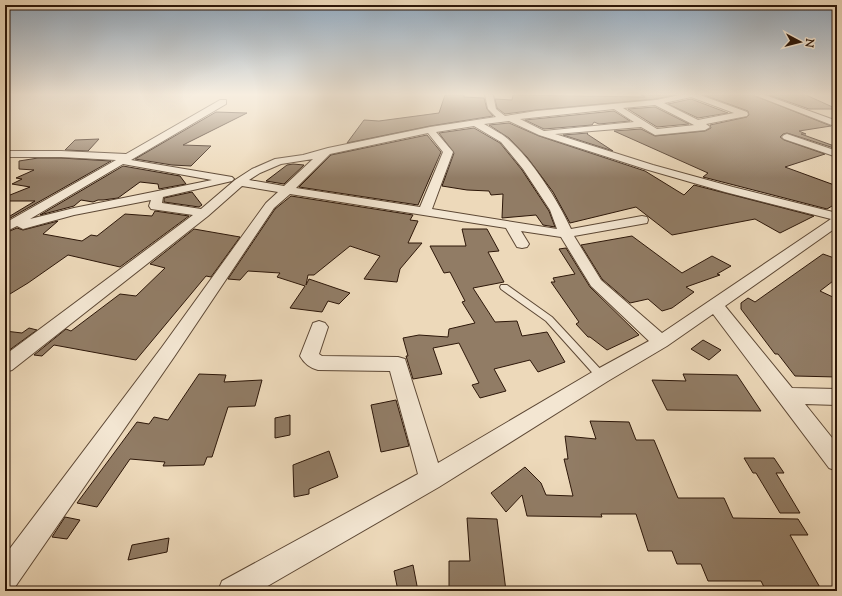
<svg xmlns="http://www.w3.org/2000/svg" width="842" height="596" viewBox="0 0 842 596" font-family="'Sorts Mill Goudy',serif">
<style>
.building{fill:#917c65;stroke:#2d1709}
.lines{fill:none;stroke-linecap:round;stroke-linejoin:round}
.lane-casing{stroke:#5d4835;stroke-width:2}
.street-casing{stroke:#5d4835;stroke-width:2}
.lane{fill:#f3e6d2;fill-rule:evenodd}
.street{fill:#f3e6d2;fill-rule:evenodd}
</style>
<rect width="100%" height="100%" fill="#edd9ba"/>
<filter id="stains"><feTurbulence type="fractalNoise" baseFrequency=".005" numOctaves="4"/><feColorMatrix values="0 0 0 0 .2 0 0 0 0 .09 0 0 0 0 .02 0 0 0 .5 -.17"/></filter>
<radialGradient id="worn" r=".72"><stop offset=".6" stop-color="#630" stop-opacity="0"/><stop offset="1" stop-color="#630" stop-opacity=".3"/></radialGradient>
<path class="building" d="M445,95H464V97L484,98L487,109L493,116L430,126L347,143L364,120L379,121L439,113Z
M513,95L645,97L641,95H674L656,99L536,110L505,114L497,108L495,99L512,100Z
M704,95H753L831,126L799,131L806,134H801L837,147V149L787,133L783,134L780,137L784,140L825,154L785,167L837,186V203L827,209L703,177L708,173L614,131L641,129L655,136L705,131L711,128L710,125L747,117L749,115L748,111Z
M769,95H806L837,109H809Z
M691,99L728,113L698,118L668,104Z
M655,107L689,124L657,127L628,109Z
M614,111L630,121L599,124L594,122L592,125L544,129L525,120Z
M216,112L247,113L183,145L211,146L191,166L172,165L135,159Z
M509,123L539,136L645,171L684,195L694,185L814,216L780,233L755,219L672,235L636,207L570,223L553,192L527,157L509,138L489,125Z
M474,128L500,143L522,170L549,211L555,227L543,225L536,215L502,218L503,194L491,195L489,191L467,190L442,186L454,153L439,133Z
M588,133L587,134L613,151L563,135Z
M427,135L441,152L418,205L299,187L331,155Z
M99,139L88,151L65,150L75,140Z
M38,158H61L111,161L5,221V219L35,201H5V197L30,187L12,184L22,179L16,178L34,170L19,169V161Z
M293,164L304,165L284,184L266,181L287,165Z
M123,166L180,176L186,184L159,189L158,184L140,182L118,198L103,200H98L93,202L81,200L74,206L40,215Z
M192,192L202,205L199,207L164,202V198Z
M291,196L413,215L410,220L418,221L408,243H422L400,269L397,282L364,279L380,256L350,246L314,275H308L306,285L309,279L350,293L339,304L328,301L322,312L290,308L305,286L277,277L280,273L248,271L240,280L228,279L275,209Z
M155,211L189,216L120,267L68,255L28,283L5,297V233L17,228L23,230L58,221L43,234L82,241L91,235L97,236L125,214L152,216Z
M194,229L240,237L211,277L206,276L136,360L54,345L42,356L34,355L66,329L71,331L120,294L136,296L165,268L150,264Z
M462,229H487L499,251L488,252L504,282L473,288L495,322L517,321L522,336L547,332L565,362L538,372L530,360L494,369L506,391L480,398L472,385L479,383L459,343L433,348L442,374L413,379L406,356H408L403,338L419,335L448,337L449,329L475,323L462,302L465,301L450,272L444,273L430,246H466Z
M632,236L682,273L712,256L731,266L717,274L720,275L686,287L694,292L672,308L662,311L648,299L630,303L602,279L581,245Z
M566,248L590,287L639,335L607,350L590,337H588L576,324L579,322L551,282H555L553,278L575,274L559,249Z
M823,254L837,259V278L820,291L837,299V377L795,376L778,354H775L741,309V303L748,298L755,302Z
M29,328L37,330L8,351H5V331L22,333Z
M703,340L721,350L709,360L691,349Z
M199,374L226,375L224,382L262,380L255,406L228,407L212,457H207L204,465L163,466L165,462L130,459L97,507L77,503L137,422L149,424L154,417L168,420Z
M683,374L737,375L761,411L667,410L652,380L686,381Z
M396,400L409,446L381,452L371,405Z
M290,415V435L275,438V418Z
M590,421L629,422L636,440H654L678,498H724L733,518L798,519L808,535H790L822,591H766L761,581H708L701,564H677L672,551H648L636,514H601L602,517L527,516L522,495L506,512L491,493L525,467L541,483L546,495L573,496L564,459H568L565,436L596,439Z
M329,451L338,477L309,489V494L294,497L293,465Z
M744,458H774L784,473H776L800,513H780L756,473H753Z
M65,517L80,520L67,539L52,537Z
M467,518L497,519L506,591H449V561H470Z
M169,538L167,552L128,560L132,545Z
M413,565L418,591H398L394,571Z"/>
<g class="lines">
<g class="lane-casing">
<path id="lane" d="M501,285H507L552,317L604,373L606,376L604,379L601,380L598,379L546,321L501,289L500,287Z"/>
</g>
<g class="street-casing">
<path id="street" d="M485,95H493L496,109L505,116L536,111L656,100L680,95H700L747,112L748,114L747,116L706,124L710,127L705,130L655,135L641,127L555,134L653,165L733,187L837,213V227L725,306L792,388L837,389V405L805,404L837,444V471L829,468L713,314L667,346L608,381L439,487L259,591H218L222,581L418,474L390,371L318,370C310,368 304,363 300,356L313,323L319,321L325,323L328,327L319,354L322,356L398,357L405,359L438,463L594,371L649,341L591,286L561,237L521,231L529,244L527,247L522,248L517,247L506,228L290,194L274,208L174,357L15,587L5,591V555L162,347L266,203L278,192L242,186L208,216L12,370L5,372V355L193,215L151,209L149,206L151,200L74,215L23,229L17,226L5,232V223L116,160L61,157H5V151H61L126,154L220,100H226V104L131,160L232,177L234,179L232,181L163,197L162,203L201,209L235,180L252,169L275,159L303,155L328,148L430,127L496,117L488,109ZM691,97L734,113L698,120L664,103ZM655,105L694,125H695L657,129L623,108ZM614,109L634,122L544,131L520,119ZM509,121L539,135L645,169L725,192L831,219L662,333L601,280L574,236L647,223L648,220L647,217L642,216L571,229C558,200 532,160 508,139C501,133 492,129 484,124ZM474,126L501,142L523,169L550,210L557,229L432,209L453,152L436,132ZM428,133L443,152L420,207L296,188L330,154ZM313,159L284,186L249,180L260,173L281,164ZM123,164L212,180L74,208L30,219Z
M754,95H765L837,121V127Z
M787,134L837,151V157L784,139L782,137L784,135Z"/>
</g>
<use href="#lane" class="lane"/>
<use href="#street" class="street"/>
</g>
<linearGradient id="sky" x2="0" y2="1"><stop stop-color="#90a8be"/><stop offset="0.53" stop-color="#f7eee0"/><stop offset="1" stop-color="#f7eee0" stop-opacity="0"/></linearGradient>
<rect width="842" height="178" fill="url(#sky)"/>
<rect width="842" height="596" fill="none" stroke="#edd9ba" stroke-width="20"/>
<rect x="6" y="6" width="830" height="584" fill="none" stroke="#2d1709" stroke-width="2"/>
<rect x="10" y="10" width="822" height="576" fill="none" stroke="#2d1709"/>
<g transform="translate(800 42) rotate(97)" stroke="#f3e6d2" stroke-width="3" paint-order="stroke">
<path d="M0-3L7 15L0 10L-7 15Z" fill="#2d1709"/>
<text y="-6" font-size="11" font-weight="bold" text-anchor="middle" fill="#2d1709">N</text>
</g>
<rect width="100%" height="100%" filter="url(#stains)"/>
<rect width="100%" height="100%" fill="url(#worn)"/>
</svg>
